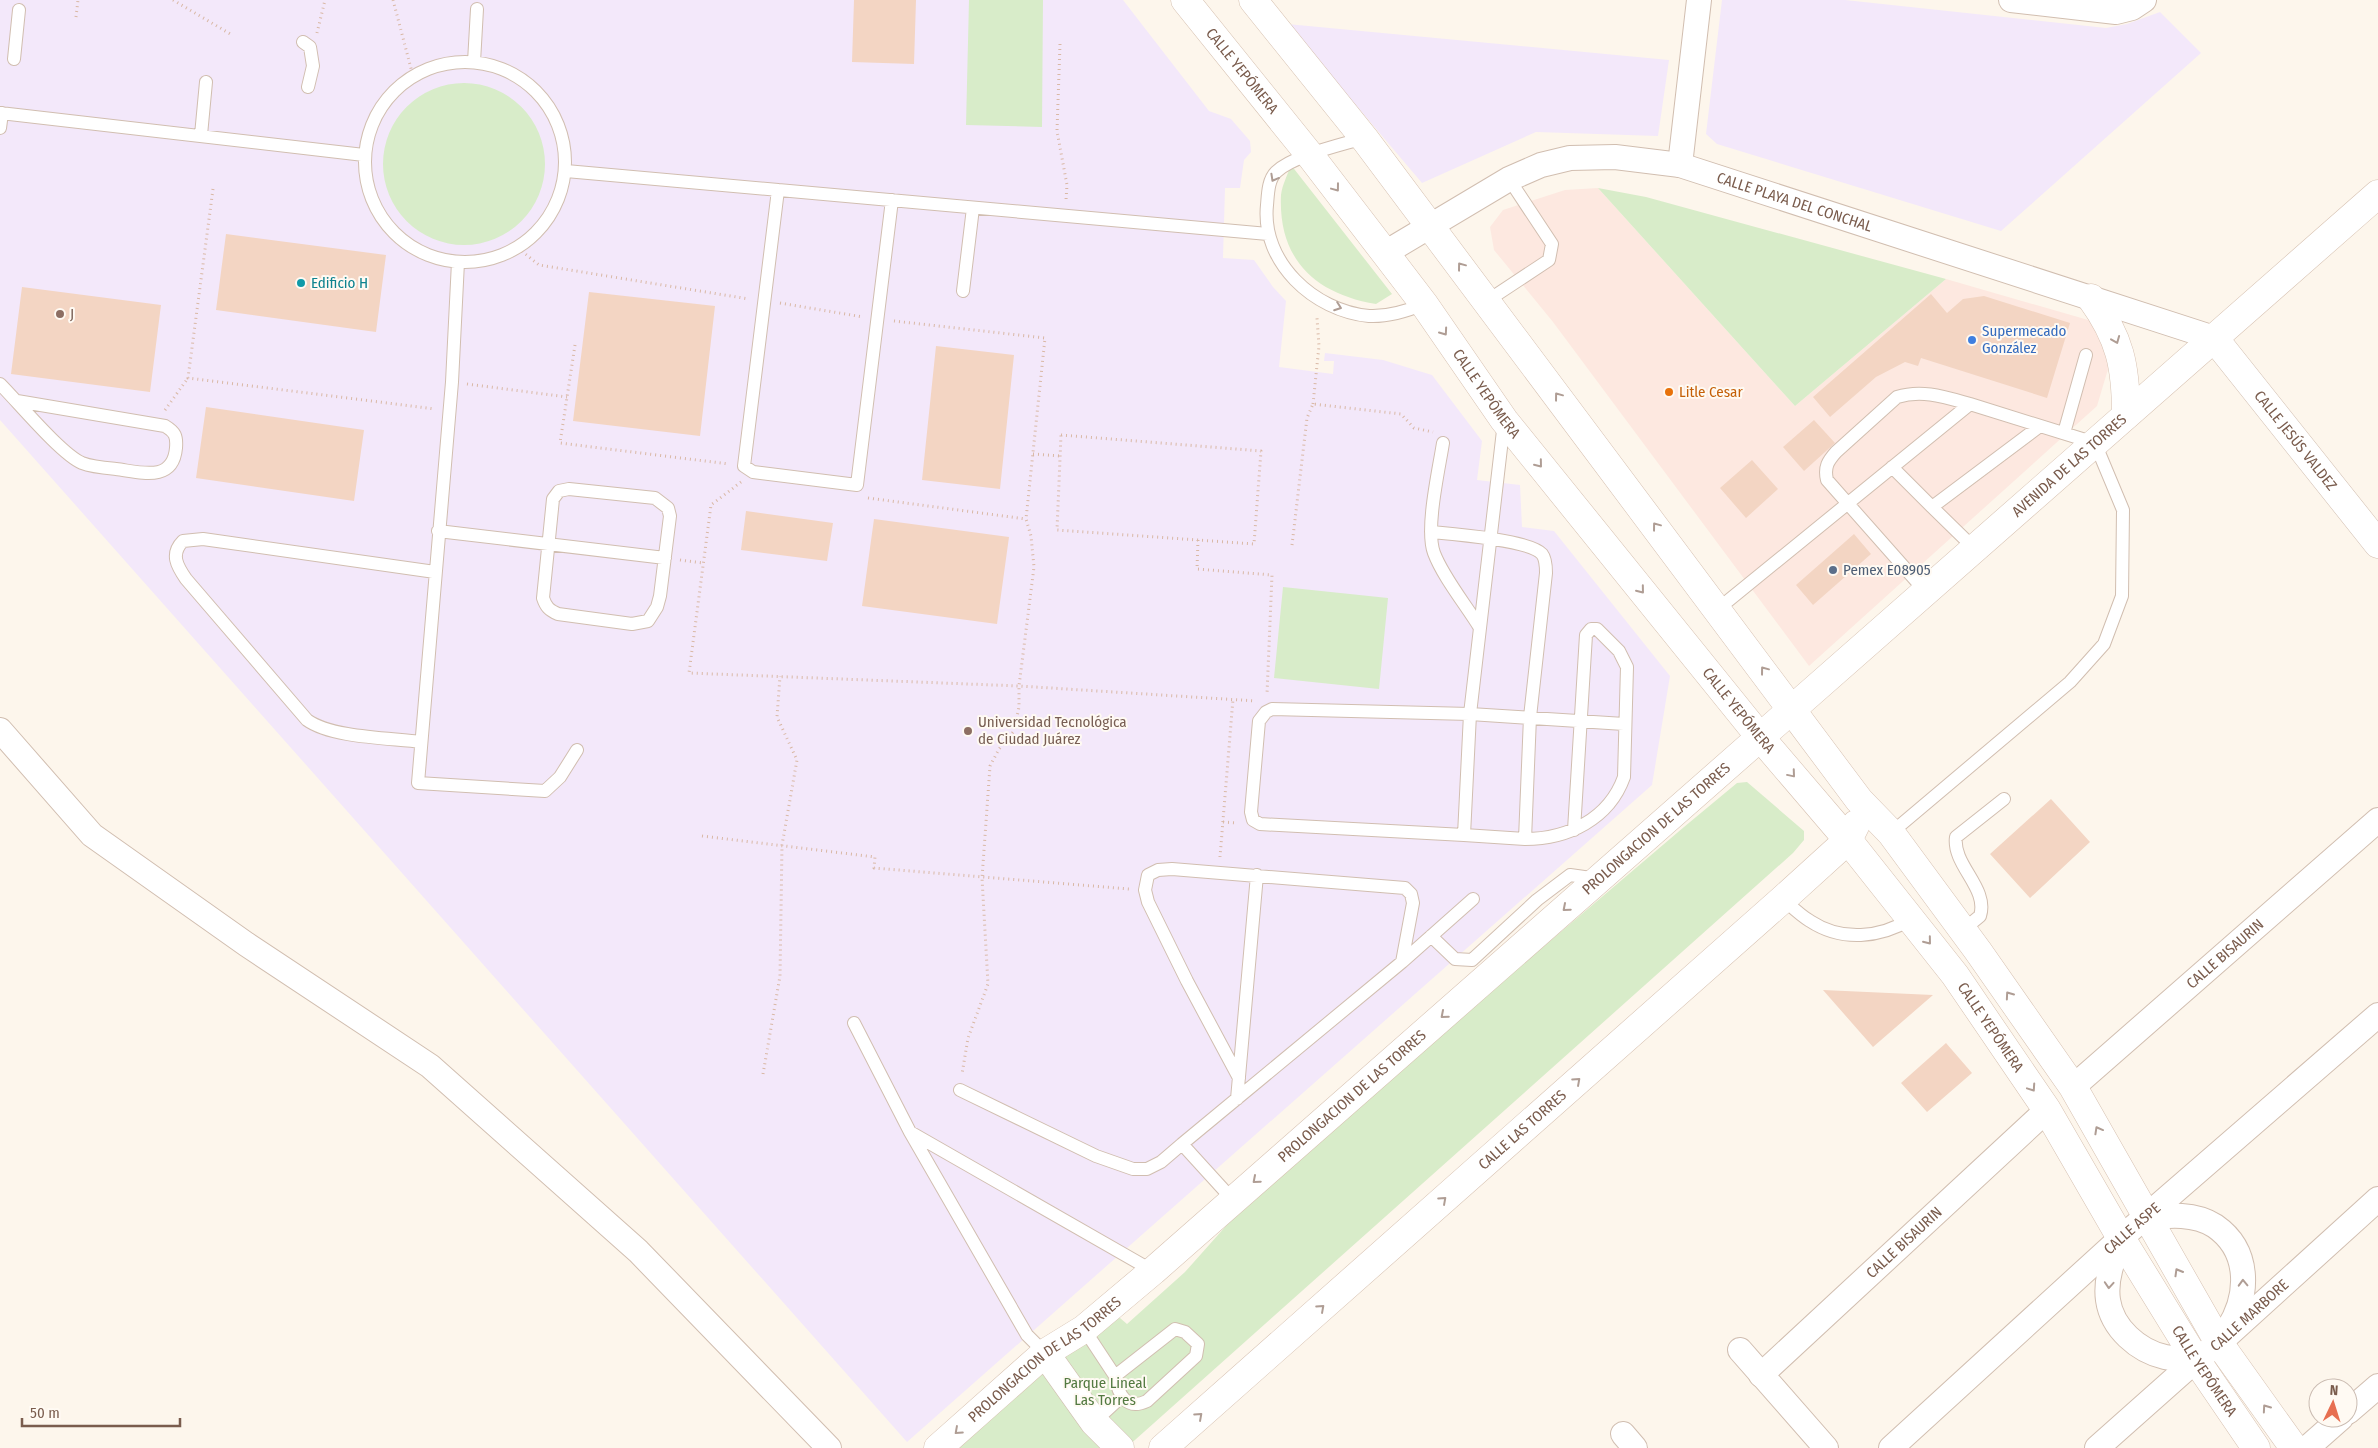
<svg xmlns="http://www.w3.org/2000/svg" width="2378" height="1448" viewBox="0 0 2378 1448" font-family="'Fira Sans Condensed',sans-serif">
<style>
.commercial{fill:#fde8e0}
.education{fill:#f3e8fa}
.green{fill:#d8ecc9}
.building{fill:#f3d5c3}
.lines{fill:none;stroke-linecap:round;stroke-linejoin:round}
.service-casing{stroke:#d1beb0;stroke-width:14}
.minor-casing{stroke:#d1beb0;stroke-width:26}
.tertiary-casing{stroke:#d1beb0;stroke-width:29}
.secondary-casing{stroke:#d6c0b0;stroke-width:29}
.path{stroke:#d9b8a5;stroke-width:3;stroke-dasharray:1 4;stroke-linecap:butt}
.service{stroke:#fff;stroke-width:12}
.minor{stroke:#fff;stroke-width:24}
.tertiary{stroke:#fff;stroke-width:28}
.secondary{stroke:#fff;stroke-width:28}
.oneway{stroke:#af9d94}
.culture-dot{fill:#0f9aa8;stroke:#fffaf3;stroke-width:2}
.education-dot{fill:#8d6e63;stroke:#fffaf3;stroke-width:2}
.shop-dot{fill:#3f7fe0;stroke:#fffaf3;stroke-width:2}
.food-dot{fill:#e8710a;stroke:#fffaf3;stroke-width:2}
.service-dot{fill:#5c6f8a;stroke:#fffaf3;stroke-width:2}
.labels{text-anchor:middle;stroke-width:4;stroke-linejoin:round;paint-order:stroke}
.street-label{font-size:15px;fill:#7a5c4d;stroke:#fffaf3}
.culture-label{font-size:15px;fill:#0d838f;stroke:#fffaf3;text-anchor:start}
.education-label{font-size:15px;fill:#785e54;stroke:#fffaf3;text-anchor:start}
.shop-label{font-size:15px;fill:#366cbe;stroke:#fffaf3;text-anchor:start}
.food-label{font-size:15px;fill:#c56008;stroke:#fffaf3;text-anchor:start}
.service-label{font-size:15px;fill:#4e5e75;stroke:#fffaf3;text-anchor:start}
.park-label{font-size:15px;fill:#537a41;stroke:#fffaf3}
</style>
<rect width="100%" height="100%" fill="#fdf6ec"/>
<path class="commercial" d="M1598,188L1795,406L1946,279L2102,324L2114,349L2097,406L1809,666L1553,322L1494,250L1490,227L1503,210L1565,190Z"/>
<path class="education" d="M0,0H1123L1209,111L1231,119L1250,141L1251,152L1244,160L1240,188H1225L1223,258L1254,260L1273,287L1286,301L1279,367L1333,374L1334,361H1324L1325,353L1383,360L1432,375L1482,441L1477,480L1520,485L1522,527L1554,531L1670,676L1652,785L907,1442L0,420Z
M1722,0H1845L2106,28L2127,24L2160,12L2201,53L2001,231L1717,144L1706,134Z
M1287,24L1669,60L1658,136L1536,132L1422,183Z"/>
<path class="green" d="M969,0H1043L1042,127L966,125Z
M383 164a81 81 0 1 1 162 0a81 81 0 1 1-162 0Z
M1291,165L1392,294L1376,304C1315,294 1278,259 1281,195C1282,185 1288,174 1291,165Z
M1598,188L1646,197L1946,279L1795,406Z
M1283,587L1388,598L1379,689L1274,678Z
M1747,782L1804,831V840L1793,853L1126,1448H945L1113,1312L1127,1324L1185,1272L1258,1190L1684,827L1737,783Z"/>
<path class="building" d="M854,0H916L914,64L852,62Z
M226,234L386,255L376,332L216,310Z
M22,287L161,305L150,392L11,374Z
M589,292L715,306L700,436L573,421Z
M1931,294L1947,313L1963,299L1984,296L2070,323L2047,398L1921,358L1918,366L1905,362L1876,377L1830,417L1813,397Z
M936,346L1014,355L1000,489L922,480Z
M206,407L364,430L354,501L196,478Z
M1814,420L1835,443L1804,471L1783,447Z
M1752,460L1778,489L1746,518L1720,488Z
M746,511L833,523L827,561L741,550Z
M874,519L1009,537L997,624L862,606Z
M1854,534L1871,554L1813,605L1796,585Z
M2051,799L2090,842L2030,898L1990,854Z
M1823,990L1933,995L1873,1047Z
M1946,1043L1972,1073L1927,1112L1901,1083Z"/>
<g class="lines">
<g class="service-casing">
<path id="service" d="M303,42L310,47L313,66L308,87
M14,59L19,10
M365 162a100 100 0 1 1 200 0a100 100 0 1 1-200 0Z
M474,62L477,9
M0,113L364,155
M0,128L2,113
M201,135L206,82
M1364,138C1341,145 1292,156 1276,172C1268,180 1268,194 1267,205C1261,262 1314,311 1369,316C1388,317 1407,311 1424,304
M566,171L1268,234
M778,190L744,466L753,472L857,485L892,200
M458,262L452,382L418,783L545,791L560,777L577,750
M963,291L973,208
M1487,301L1549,260L1552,244L1509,179
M0,384C18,402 61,454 82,463C92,467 105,468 116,469C140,472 173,483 176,448C177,436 175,432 165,426L17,401
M1504,422L1470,714L1624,724
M2064,433L2086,355
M1443,443C1439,469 1425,529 1434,553C1443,577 1466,605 1480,628
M1892,467L1932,507
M569,489L655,498L668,508L670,516L660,596L657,607L648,621L632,624L558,614C549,610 546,607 543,598L553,499L559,491Z
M438,531L665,558
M1431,532C1452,534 1530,540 1542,554C1546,559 1546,567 1546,573L1530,717L1525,839L1464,835
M1975,549L1932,507L2040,426
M1926,592L1827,480C1824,467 1828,461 1836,452L1897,397C1922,389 1945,397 1970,404
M1718,609L1970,404L2095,443L2123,510L2122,596L2104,644L2070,682L1891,833
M1272,709L1470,714L1464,835L1260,824L1253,820L1251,812L1259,721L1266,712Z
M421,742C391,738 332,738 307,720L186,579C177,566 170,554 183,541L203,539L435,572
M1525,839C1568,839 1609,819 1624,777L1627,667L1619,651L1597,629H1591L1586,635L1574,830
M1783,899C1791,906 1800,915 1810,921C1842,942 1880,938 1911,919
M1963,930L1980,916C1989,888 1952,865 1956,837L2004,799
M1431,936L1455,959L1472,960L1537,900L1570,875L1598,879
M854,1023L910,1132L1027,1335L1045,1353
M1239,1078L1187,981L1148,902L1145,890L1148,875L1158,870L1172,869L1405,888L1411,894L1413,903L1402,962
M960,1090L1096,1156L1133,1169H1147L1161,1162L1182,1144
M1237,1099L1257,875
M910,1132L1153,1271
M1233,1200L1182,1144L1402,962L1473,899
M1084,1329L1115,1376
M1175,1329L1185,1332L1198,1344L1196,1356L1147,1401C1126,1411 1118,1394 1115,1376Z
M1094,1422L1121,1397"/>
</g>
<g class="minor-casing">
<g id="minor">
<path d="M2011,0L2116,12L2132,8L2144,0"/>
<path d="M1680,165L1699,0"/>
<path id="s1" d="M1385,253L1509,179L1541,165L1570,158L1615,157L1680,165L2214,338"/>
<path d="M0,730L92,835L246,944L430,1066L638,1251L829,1448"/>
<path id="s2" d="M2073,1087L2378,820"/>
<path d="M2147,1218C2169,1215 2195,1213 2215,1226C2251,1251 2249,1296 2228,1329"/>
<path d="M2121,1240C2113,1259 2105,1279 2108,1300C2112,1328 2138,1351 2165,1357C2175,1359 2186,1359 2196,1360"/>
<path d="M1740,1350L1826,1448"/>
<path id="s3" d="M1761,1375L2047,1110"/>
<path d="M2348,1412L2378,1386"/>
<path d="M1623,1434L1635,1448"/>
<path id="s4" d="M1891,1448L2121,1238L2378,1015"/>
<path id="s5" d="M2097,1448L2196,1360L2219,1343L2378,1199"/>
<path d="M2307,1448L2341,1418"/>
</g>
</g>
<g class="tertiary-casing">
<g id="tertiary">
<path id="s6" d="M2214,338L2378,544"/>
<path d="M1045,1353L1094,1422L1120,1448"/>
</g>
</g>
<g class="secondary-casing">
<g id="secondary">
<path id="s7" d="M1185,0L1309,154L1385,253L1424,304L1504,420L1760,737L1848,840L1955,975L2047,1110L2121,1238L2196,1360L2256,1448"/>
<path d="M1253,0L1364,138L1859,800L1891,833L1978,951L2073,1087L2219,1343L2294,1448"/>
<path d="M2091,298C2120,338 2126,366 2126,415"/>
<path id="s8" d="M938,1448L1045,1353L1084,1329L1153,1271L2378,194"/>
<path id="s9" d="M1163,1448L1783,899L1848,840L1856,824"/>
</g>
</g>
<path class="path" d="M173,0L232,35
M393,0L413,76
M76,17L78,0
M317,33L325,0
M1060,44L1057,131L1067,185L1066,200
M213,189L188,378L435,409
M518,248L539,265L749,299
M780,303L863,317
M894,321L1045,338L1026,519L1031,536L1034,567L1019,686V707L1014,731L999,749L990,766L982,878L988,984L968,1038L962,1074
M575,345L560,443L729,464
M467,384L567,397
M1313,404L1319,346L1317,318
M165,410L188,378
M1061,435L1261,451L1254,544L1057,530Z
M1033,454L1060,456
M741,482L711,505L689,673L1019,686L1256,701
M868,498L1026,519
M1198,540L1197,569L1272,575L1267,694
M1292,545L1307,418L1313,404L1401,414L1414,428L1433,432
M680,560L703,563
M1223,822L1237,823
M702,836L875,857L874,868L1129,889
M1220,857L1233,699
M763,1074L780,976L782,845L797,760L777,717L780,676"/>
<use href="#service" class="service"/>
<use href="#minor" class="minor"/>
<use href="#tertiary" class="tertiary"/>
<use href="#secondary" class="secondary"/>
</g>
<defs><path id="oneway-chevron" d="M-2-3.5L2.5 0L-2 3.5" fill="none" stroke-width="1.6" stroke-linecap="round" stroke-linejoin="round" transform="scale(1.25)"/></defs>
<g class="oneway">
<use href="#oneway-chevron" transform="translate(1274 178) rotate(119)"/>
<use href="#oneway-chevron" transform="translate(1336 188) rotate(53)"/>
<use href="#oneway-chevron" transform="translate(1461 266) rotate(-127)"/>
<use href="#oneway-chevron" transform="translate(1338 307) rotate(20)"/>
<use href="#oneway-chevron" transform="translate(1444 332) rotate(55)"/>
<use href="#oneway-chevron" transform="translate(2116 340) rotate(68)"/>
<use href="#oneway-chevron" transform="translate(1558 396) rotate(-127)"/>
<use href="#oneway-chevron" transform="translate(1539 464) rotate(51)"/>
<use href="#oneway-chevron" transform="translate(1656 526) rotate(-127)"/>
<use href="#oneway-chevron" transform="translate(1641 590) rotate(51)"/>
<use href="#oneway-chevron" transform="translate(1764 670) rotate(-127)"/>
<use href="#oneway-chevron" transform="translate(1792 774) rotate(50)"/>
<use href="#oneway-chevron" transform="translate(1566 908) rotate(139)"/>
<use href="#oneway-chevron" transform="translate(1928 941) rotate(51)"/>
<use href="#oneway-chevron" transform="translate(2009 995) rotate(-125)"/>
<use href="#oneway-chevron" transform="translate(1444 1015) rotate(139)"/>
<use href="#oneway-chevron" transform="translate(1577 1081) rotate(-42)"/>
<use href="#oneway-chevron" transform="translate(2032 1088) rotate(56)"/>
<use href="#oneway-chevron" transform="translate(2098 1130) rotate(-119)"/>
<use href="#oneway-chevron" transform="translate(1256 1180) rotate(139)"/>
<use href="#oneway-chevron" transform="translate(1443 1200) rotate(-42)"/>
<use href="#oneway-chevron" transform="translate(2178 1272) rotate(-120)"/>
<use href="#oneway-chevron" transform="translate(2243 1283) rotate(-92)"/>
<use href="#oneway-chevron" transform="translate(2109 1285) rotate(94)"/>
<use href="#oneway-chevron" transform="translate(1321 1308) rotate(-42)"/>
<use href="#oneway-chevron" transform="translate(2266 1408) rotate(-125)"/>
<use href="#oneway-chevron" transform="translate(1199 1416) rotate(-42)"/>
<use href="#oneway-chevron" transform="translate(958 1431) rotate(138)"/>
</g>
<circle class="culture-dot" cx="301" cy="283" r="5"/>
<g class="education-dot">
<circle cx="60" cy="314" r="5"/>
<circle cx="968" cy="731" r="5"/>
</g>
<circle class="shop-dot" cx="1972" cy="340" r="5"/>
<circle class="food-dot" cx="1669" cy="392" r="5"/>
<circle class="service-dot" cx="1833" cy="570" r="5"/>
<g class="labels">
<g class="street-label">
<text dy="5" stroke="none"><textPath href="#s7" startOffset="91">CALLE YEPÓMERA</textPath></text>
<text dy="5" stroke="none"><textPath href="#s1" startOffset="440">CALLE PLAYA DEL CONCHAL</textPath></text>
<text dy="5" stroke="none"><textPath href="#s7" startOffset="496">CALLE YEPÓMERA</textPath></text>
<text dy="5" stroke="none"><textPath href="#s6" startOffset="131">CALLE JESÚS VALDEZ</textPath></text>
<text dy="5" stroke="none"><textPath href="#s8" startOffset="1499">AVENIDA DE LAS TORRES</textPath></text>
<text dy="5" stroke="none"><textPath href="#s7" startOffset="901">CALLE YEPÓMERA</textPath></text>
<text dy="5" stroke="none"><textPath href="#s8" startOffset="949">PROLONGACION DE LAS TORRES</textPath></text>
<text dy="5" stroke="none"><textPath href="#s2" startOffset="202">CALLE BISAURIN</textPath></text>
<text dy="5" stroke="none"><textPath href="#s7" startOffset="1306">CALLE YEPÓMERA</textPath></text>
<text dy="5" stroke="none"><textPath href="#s8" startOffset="544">PROLONGACION DE LAS TORRES</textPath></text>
<text dy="5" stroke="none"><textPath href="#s9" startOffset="480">CALLE LAS TORRES</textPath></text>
<text dy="5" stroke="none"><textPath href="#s4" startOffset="326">CALLE ASPE</textPath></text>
<text dy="5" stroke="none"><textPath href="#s3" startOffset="195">CALLE BISAURIN</textPath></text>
<text dy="5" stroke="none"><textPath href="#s5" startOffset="202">CALLE MARBORE</textPath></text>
<text dy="5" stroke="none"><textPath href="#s8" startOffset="139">PROLONGACION DE LAS TORRES</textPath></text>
<text dy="5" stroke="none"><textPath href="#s7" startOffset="1711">CALLE YEPÓMERA</textPath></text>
</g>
<g class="culture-label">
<text x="311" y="288">Edificio H</text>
</g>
<g class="education-label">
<text x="70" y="319">J</text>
<text x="978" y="727">Universidad Tecnológica<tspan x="978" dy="17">de Ciudad Juárez</tspan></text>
</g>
<g class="shop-label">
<text x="1982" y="336">Supermecado<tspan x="1982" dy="17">González</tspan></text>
</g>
<g class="food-label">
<text x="1679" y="397">Litle Cesar</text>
</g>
<g class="service-label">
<text x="1843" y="575">Pemex E08905</text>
</g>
<g class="park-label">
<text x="1105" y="1388">Parque Lineal<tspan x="1105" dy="17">Las Torres</tspan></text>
</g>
</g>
<g transform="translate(2333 1403) rotate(4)"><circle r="24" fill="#fffaf3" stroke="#cabbb1"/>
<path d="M0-4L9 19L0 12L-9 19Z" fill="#e76f51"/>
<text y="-8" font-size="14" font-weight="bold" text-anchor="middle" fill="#7a5c4d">N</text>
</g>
<path d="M22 1418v8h158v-8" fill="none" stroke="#7a5c4d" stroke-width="2.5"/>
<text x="30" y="1418" font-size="15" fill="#7a5c4d" stroke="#fffaf3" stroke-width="4" paint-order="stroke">50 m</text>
</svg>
